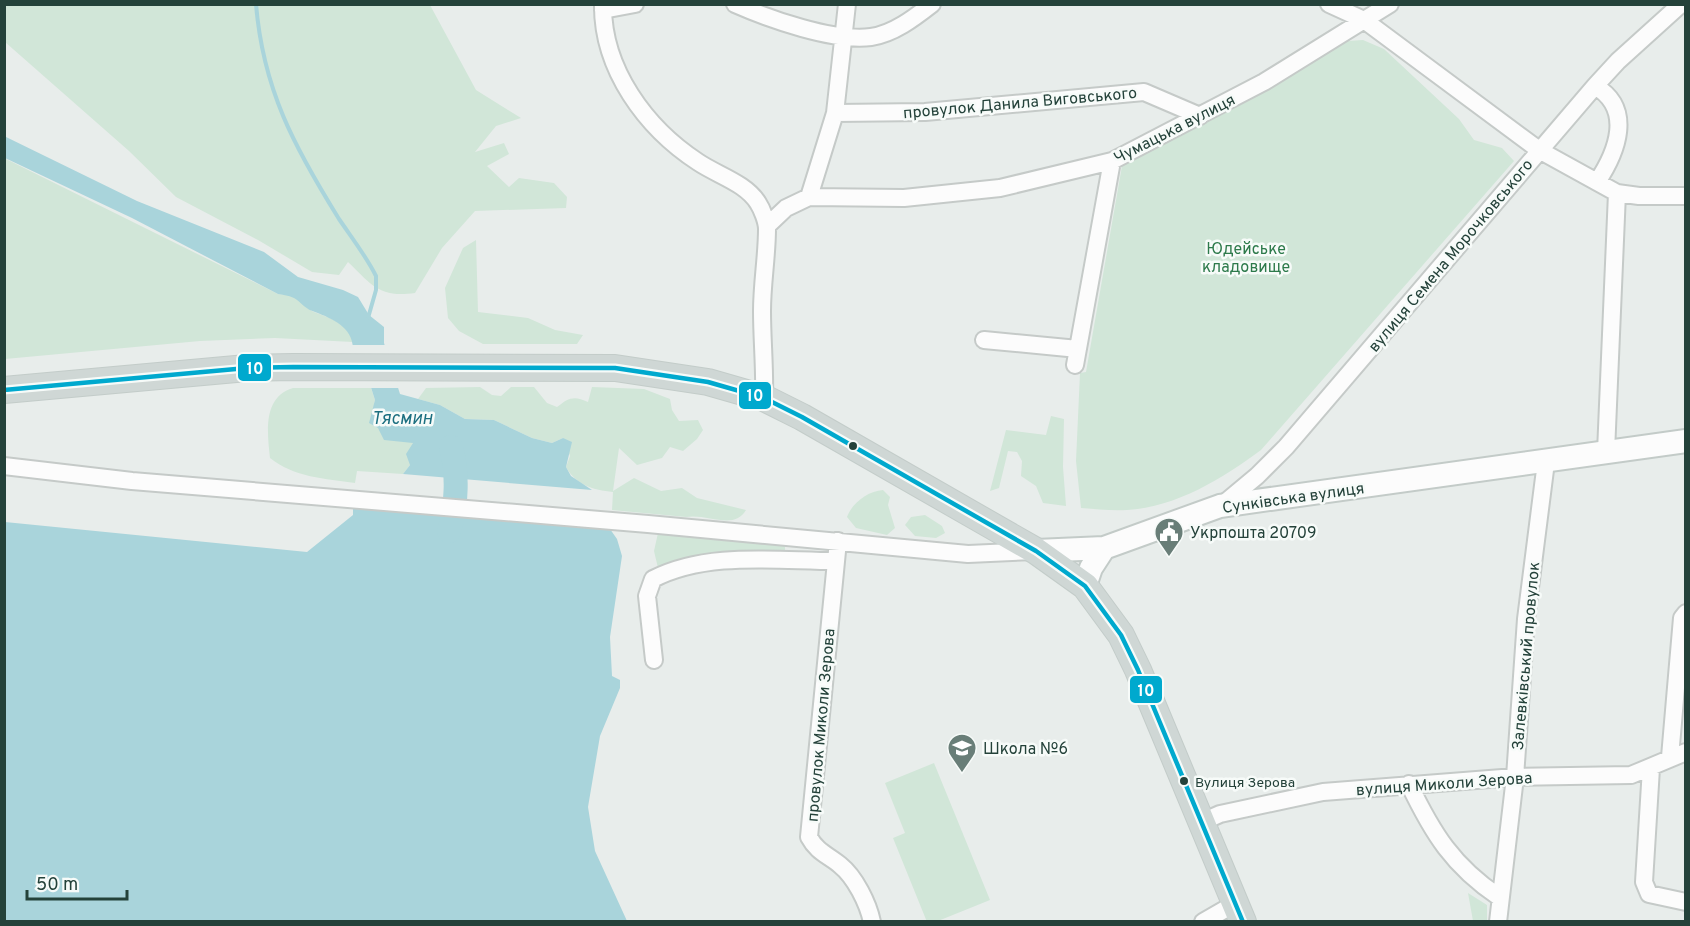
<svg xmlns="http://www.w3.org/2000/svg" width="1690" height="926" viewBox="0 0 1690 926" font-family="Overpass,sans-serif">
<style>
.green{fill:#d1e6d8}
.water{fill:#a9d4db}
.pier{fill:#e8edeb}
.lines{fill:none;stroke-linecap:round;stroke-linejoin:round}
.stream{stroke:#a9d4db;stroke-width:4}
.river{stroke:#a9d4db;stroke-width:24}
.street-casing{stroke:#c5cac8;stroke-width:20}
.secondary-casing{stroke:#c3cbc8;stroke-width:26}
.primary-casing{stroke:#c3ccc9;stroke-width:28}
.street{stroke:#fcfcfc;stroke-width:16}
.secondary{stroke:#fcfcfc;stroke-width:22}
.primary{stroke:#cfd7d5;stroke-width:26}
.bus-1-casing{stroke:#f7fbf9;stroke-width:9}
.bus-1{stroke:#00a9ce;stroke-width:4.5}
.bus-dot{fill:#24423a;stroke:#f7fbf9;stroke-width:2}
.labels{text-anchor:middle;stroke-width:5;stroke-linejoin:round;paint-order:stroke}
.bus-label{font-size:14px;fill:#24423a;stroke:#f7fbf9;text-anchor:start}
.street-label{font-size:16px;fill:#24423a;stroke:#f7fbf9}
.park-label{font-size:16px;fill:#2d7a4b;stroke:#f7fbf9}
.poi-label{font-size:16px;fill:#24423a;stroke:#f7fbf9;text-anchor:start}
.water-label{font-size:18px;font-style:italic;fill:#1c6f80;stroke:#f7fbf9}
.line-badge{stroke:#f7fbf9;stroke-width:2}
.badge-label{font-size:16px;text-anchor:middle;font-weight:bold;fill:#fff}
</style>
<rect width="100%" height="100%" fill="#e8edeb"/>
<path class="green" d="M5,4L430,5L476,90L521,118L496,126L475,152L504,143L509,154L487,166L509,187L519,178L554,183L567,197L566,208L475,211L442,248L415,293C379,298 372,285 348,262L339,275L312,272L258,240L176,197L129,151L5,42Z
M1363,40L1384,49L1459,119L1474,140L1502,148L1514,161L1261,450C1223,478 1177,507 1127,510C1112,511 1096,509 1081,508L1076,461L1080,373L1086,372L1122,166L1261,94L1348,41Z
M4,158L278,294C283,295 292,294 296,297C303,301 307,309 314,312C328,317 352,325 353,342L275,338L200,341L5,359Z
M476,240L478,312L528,318L555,330L583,335L577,344H483L459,331L448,318L445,288L463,248Z
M480,387L492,395L501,396L511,387H534L547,403L557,407C568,398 574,395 588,402L592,387L644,389L670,399L672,410L679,421L698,420L703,430L697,439L683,451L670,447L662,458L637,465L619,448L613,491L634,478L661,491L682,488L697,498L746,510C734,531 707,513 686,517L612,510L613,492C593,490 576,485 566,467L570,456L563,438L552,443L532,438L494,420L465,419L440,405L418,399L426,388Z
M293,388H371L375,400L373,413L413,443L410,465L403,474L357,471L355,483C326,479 293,477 270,458C267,431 263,397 293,388Z
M1051,416L1064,419L1063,467L1066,506L1043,503L1036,486L1021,476L1022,461L1017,452L1008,451L999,488L990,491L1006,430L1046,435Z
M883,490L890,497L888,505L895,528L887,535L856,528L847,517C852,503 868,491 883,490Z
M925,515L942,526L945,533L936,538L915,536L905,525L911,517Z
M658,533L770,542L785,546V554L658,568L654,551Z
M934,763L990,900L938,921L927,922L893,838L905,833L885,783Z
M1468,893L1487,905V921H1473Z"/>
<path class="water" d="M4,136L137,201L264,252L298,277L343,290L358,297L369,315L384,327V343L400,394L440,405L465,419L494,420L532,438L552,443L563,438L572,442L566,467L571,476L592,490L403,474L410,465L406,454L413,443L384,440L378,428L369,423L375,400L359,350L353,348C352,327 333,319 315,312C297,306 304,297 278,294L132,218L5,158Z
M353,508L610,529L617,539L622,556L610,637L612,676L620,680V688L600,736L588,807L595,851L627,921L5,922V522L307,552L353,515Z"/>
<path class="pier" d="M350,345H387L401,388H368L356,352L350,350Z"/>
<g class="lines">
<path class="stream" d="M256,4C263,90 295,148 339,219C352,238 366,256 376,276V290L368,318"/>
<path class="river" d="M449,531C457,506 458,472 451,447"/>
<g class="street-casing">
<path id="street" d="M603,4C602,69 646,128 698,162C717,175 746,183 758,203C762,209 767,222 767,229C767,256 762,283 762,311C762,340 765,369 764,398
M735,4C769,19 834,42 871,37C893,34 914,18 932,4
M1329,4L1364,20L1539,150L1617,193L1639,196H1686
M603,10L635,4
M1595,86C1634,109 1617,152 1597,182
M835,113L925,112L1144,92L1200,116
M809,197L835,113L847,4
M767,226L786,208L809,197L904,198L1000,188L1112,161L1264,82L1390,4
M984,340L1078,349
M1075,365L1112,161
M1606,452L1617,193
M4,466L132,481L648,524L968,554L1034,551
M1221,506L1257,476L1286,447L1595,86L1618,61L1681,4
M838,541L809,837C817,852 828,855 840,865C855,877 868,903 872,922
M654,660L647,596L653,579C707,551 777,561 836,561
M1670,757L1682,618L1686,613
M1651,768L1644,882L1649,894L1686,902
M1409,784C1433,834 1453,866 1499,897
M1202,822L1220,814L1323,792L1515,777L1631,775L1686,752
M1203,922L1236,903
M1498,922L1515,777L1526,619L1546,462"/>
</g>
<g class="secondary-casing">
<path id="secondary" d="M1036,551L1104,548L1220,506L1686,441
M1085,586L1091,568L1104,548"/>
</g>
<g class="primary-casing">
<path id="primary" d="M4,390L247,368L293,367L615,368L708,382L764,398L802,417L1036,551L1085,586L1121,635L1138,670L1243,922"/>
</g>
<use href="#street" class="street"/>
<use href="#secondary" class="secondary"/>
<use href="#primary" class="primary"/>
<g class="bus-1-casing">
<path id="bus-1" d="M4,390L247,368L293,367L615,368L708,382L764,398L802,417L1036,551L1085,586L1121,635L1138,670L1243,922"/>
</g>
<use href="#bus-1" class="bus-1"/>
</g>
<defs>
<g id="civic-pin" transform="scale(1.5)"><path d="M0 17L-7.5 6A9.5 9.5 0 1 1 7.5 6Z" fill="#697e78" stroke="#f7fbf9"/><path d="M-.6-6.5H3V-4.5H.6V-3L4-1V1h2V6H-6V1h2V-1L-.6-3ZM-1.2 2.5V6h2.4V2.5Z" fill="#fff"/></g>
<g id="school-pin" transform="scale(1.5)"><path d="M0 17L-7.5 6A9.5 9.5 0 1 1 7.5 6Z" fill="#697e78" stroke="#f7fbf9"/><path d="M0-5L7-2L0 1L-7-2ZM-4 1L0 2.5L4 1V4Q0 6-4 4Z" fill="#fff"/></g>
</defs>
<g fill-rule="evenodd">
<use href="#civic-pin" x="1169" y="532"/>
<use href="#school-pin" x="962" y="748"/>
</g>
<g class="bus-dot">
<circle cx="853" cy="446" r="5"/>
<circle cx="1184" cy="781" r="5"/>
</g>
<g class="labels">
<g class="bus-label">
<text x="1195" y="787">Вулиця Зерова</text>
</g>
<g class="street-label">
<text transform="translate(1020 102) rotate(-5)" y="6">провулок Данила Виговського</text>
<text transform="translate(1174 128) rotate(-27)" y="6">Чумацька вулиця</text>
<text transform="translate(1450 255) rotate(-50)" y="6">вулиця Семена Морочковського</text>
<text transform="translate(1293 497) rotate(-8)" y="6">Сунківська вулиця</text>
<text transform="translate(1525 656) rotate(-85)" y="6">Залевківський провулок</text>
<text transform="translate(820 725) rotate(-85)" y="6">провулок Миколи Зерова</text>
<text transform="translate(1444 783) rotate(-4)" y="6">вулиця Миколи Зерова</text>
</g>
<g class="park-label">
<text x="1246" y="254">Юдейське<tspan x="1246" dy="18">кладовище</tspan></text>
</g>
<g class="poi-label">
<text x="1190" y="538">Укрпошта 20709</text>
<text x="983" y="754">Школа №6</text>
</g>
<g class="water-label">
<text x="402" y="424">Тясмин</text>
</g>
</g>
<g class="line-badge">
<rect x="237" y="353" width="35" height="29" rx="6" fill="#00a9ce"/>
<rect x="738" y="381" width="34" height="29" rx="6" fill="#00a9ce"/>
<rect x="1129" y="675" width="34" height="29" rx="6" fill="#00a9ce"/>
</g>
<g class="badge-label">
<text x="255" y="374">10</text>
<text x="755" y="401">10</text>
<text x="1146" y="696">10</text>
</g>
<rect width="1690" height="926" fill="none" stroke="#24423a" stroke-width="12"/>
<path d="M27 890v9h100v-9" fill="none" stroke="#24423a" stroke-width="3"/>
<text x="36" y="890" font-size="18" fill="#24423a" stroke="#f7fbf9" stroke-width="4.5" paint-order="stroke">50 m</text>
</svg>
